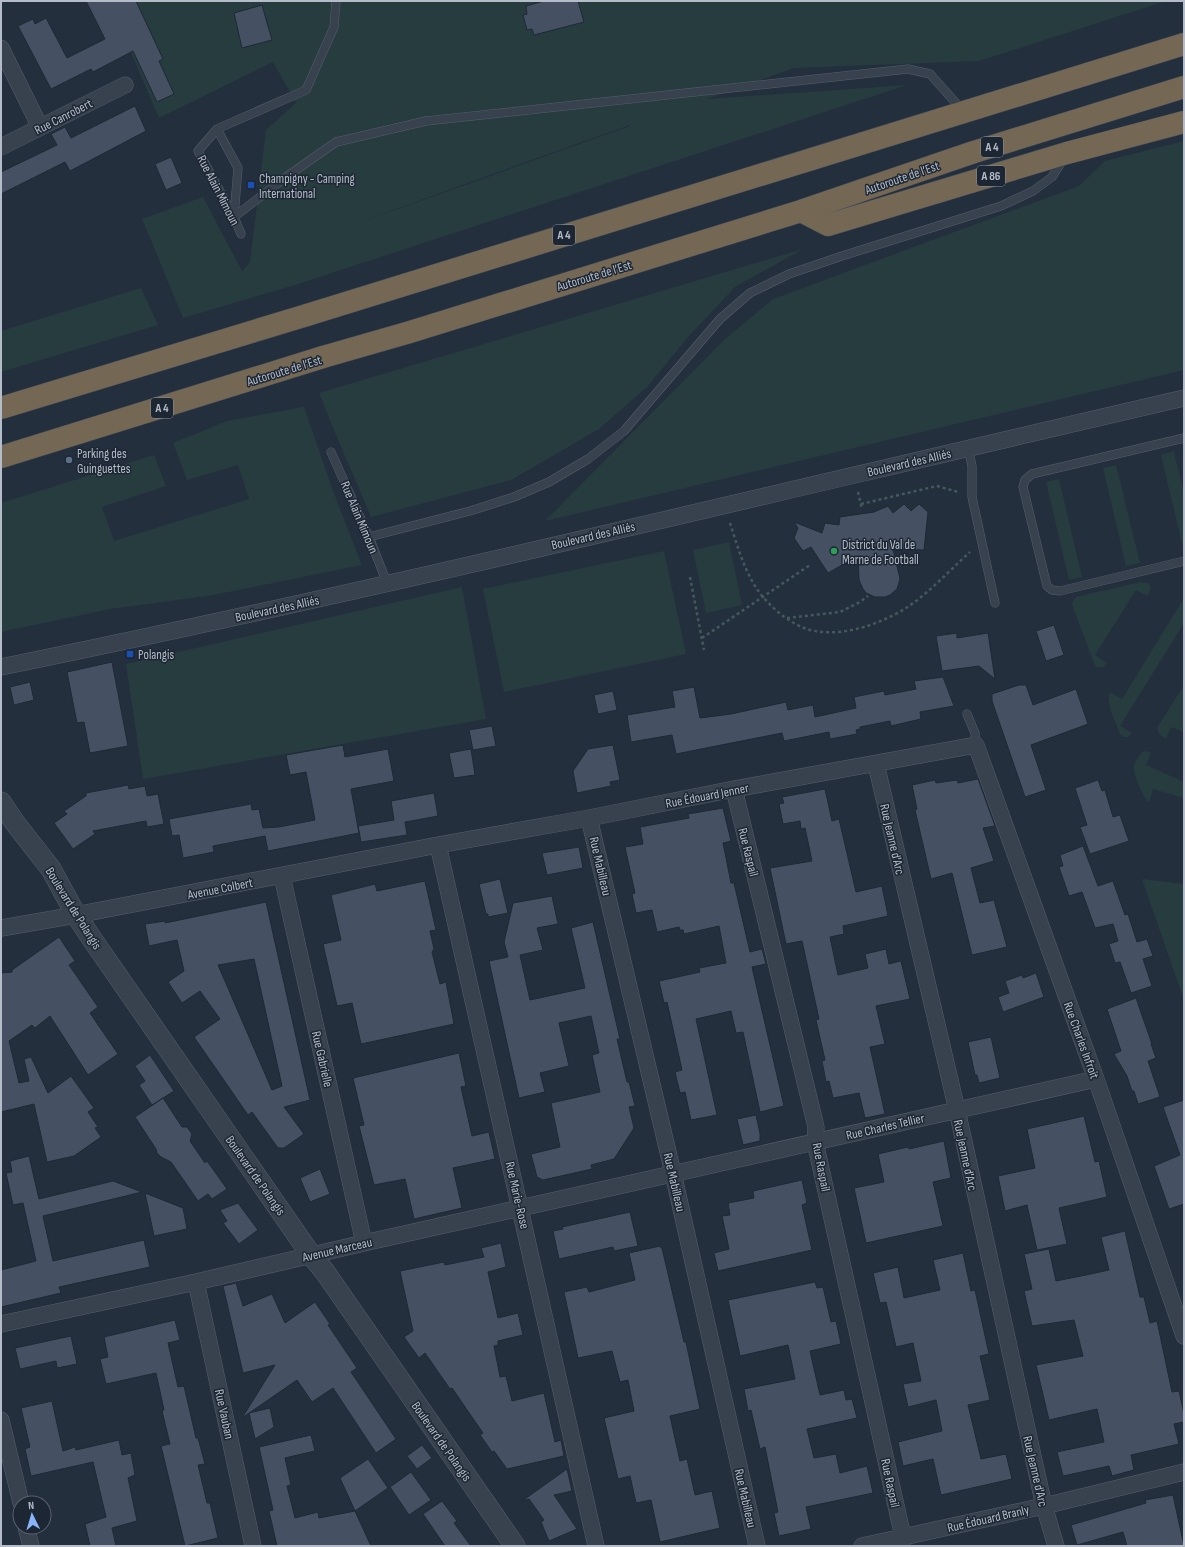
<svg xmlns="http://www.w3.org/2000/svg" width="1185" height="1547" viewBox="0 0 1185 1547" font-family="'Sofia Sans Condensed',sans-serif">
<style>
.green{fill:#263c3f;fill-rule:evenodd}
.building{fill:#455162;stroke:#1f2835;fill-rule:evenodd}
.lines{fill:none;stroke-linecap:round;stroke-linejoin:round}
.service-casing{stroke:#565f6c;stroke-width:9}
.minor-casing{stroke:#565f6c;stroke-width:17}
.tertiary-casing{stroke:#565f6c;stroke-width:21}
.motorway-casing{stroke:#434c59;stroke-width:23}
.path{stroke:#44595c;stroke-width:2.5;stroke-dasharray:3 3;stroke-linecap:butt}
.service{stroke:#38414e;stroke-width:8}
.minor{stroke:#38414e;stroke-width:16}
.tertiary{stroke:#38414e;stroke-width:20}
.motorway{stroke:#746855;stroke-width:22}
.motorway-bridge-casing{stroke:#434c59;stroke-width:23;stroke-linecap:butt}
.motorway-bridge{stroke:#746855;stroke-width:22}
.transit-dot{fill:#1a4fb4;stroke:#1d2633;stroke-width:1.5}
.service-dot{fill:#5c6f8a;stroke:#1d2633;stroke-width:1.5}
.leisure-dot{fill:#2e9e5b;stroke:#1d2633;stroke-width:1.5}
.labels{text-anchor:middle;stroke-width:3;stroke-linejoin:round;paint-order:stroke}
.shield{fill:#1d2633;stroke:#878f9c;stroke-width:1}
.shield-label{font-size:12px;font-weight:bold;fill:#b4bcc9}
.street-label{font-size:13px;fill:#b4bcc9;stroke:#1d2633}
.poi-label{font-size:13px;fill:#b4bcc9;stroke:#1d2633;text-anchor:start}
</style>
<rect width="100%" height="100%" fill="#242f3e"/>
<path class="green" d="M109,1H1166L979,61L794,68L707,99L907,85L295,285L183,318L142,219L203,197L242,271L250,262L266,130L296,103L273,62L159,118ZM630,125V126L339,230L498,172Z
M1184,141V370L545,521L725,339L773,299L1079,186L1105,161Z
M803,249L735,287L689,336L647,387L599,429L511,480L371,517L336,435L319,393Z
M141,288L158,325L1,372V331Z
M304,407L333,491L362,565L214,595L110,609L1,632V503L154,455L166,486L102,507L114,541L249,499L238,465L187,480L173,443L227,421Z
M1174,451L1184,494V552L1161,455Z
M1116,465L1140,563L1126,566L1103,468Z
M1059,479L1082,577L1069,580L1046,482Z
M729,542L742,605L706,613L693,550Z
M664,551L686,654L504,692L483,589Z
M1141,582L1148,583C1152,588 1151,591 1147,596L1136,590L1095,655L1107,663L1103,667H1096L1094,663L1072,605L1073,601L1076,597Z
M462,587L486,719L143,779L126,664Z
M1184,598V623L1120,726L1132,733L1128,737H1123L1120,734C1116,723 1105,702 1110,692L1122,699Z
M1184,685V732L1171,727L1166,739L1159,734L1157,728Z
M1146,751L1151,753L1146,765L1184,782V798L1153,789L1149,802C1143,798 1136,779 1134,771C1133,764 1139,752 1146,751Z
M1142,879L1184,884V1000Z"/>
<path class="building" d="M86,1H136L163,59L159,61L174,94L157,102L133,51L93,72L91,69L51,89L18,26L33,19L35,24L46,18L67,58L105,39Z
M544,1H578L584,22L534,35L532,29L527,30L523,15L527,14L526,6Z
M262,5L272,40L242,48L234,13Z
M135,106L146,131L70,171L65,162L1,194V172L57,145L51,134L65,127L71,138Z
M171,157L182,183L166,190L155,164Z
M904,504L911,511L919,504L928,512L924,550L893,549L900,579L897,589L890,595L885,597H875L866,593L863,589L859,580L858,556L828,573L811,547L803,551L794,538L798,528L794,522L822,533L825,523L839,525L840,517L874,512L888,506L893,513Z
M1054,625L1064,655L1046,661L1036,631Z
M957,633V638L988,633L995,679L979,666L942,671L936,636Z
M112,662L128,746L90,753L84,722L77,723L67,672Z
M943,677L954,706L920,712L921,719L891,726L890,721L860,727V729L856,730L857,734L830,739L829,732L784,741L782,733L676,754L672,735L631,742L627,715L675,707L672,691L694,687L700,718L731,714L786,702L788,710L813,705L815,717L856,708L854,697L884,691L885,695L916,689L914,681Z
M30,682L34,700L14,705L10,687Z
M1019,685H1026L1033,705L1076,689L1088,724L1031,745L1046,790L1025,797L992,701V694Z
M613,691L617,710L598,714L594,695Z
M492,726L496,746L473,750L469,730Z
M343,745L345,757L388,749L394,781L351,789L359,833L268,851L265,836L213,846L214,852L183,858L179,835L172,836L169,819L251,804L252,810L259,809L263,828L279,827L315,820L306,772L290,775L286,755Z
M613,745L620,780L610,782L611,786L577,793L573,771L588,749Z
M471,749L475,775L454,778L449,753Z
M978,779L995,826L983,828L994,861L971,868L980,903L994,900L1007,947L972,955L952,873L931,879L915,810L917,809L912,785L935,780L936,783L957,780L958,783Z
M1098,780L1102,791L1105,790L1113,817L1120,815L1129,841L1090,854L1080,827L1087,825L1075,788Z
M128,785L129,789L145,786L147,796L158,794L164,824L147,827L146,821L93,831L95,834L73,849L54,823L67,814L64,811L86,796V793Z
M825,789L832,821L839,819L856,892L882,886L888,916L843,926L844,934L830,937L838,975L868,968L865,954L886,949L889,964L901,961L910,999L876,1006L885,1044L870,1047L885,1114L865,1118L859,1093L833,1098L829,1081L826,1082L822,1061L825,1060L816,1020L819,1019L802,941L786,944L770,868L812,861L805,828L801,829L800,821L783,824L779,804L784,803L782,797Z
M434,793L438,816L405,822L407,835L361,842L358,826L394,820L391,801Z
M723,808L731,841L723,843L731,883H734L750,952L762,949L766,964L752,967L784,1106L760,1112L743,1032L736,1033L731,1011L696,1019L717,1115L691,1120L685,1092L680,1093L675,1072L682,1070L667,1002L664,1003L659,981L700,972L699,968L726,963L719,926L684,934L683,930H680L679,927L657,932L652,910L636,913L632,894L635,893L625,847L643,844L640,827L689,818L688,814Z
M1083,846L1098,886L1113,881L1125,915L1128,914L1137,942L1147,939L1153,956L1143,959L1152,986L1131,993L1120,962L1115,963L1109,944L1118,941L1113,924L1095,928L1082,892L1069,896L1059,867L1063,866L1060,855Z
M579,847L583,868L547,875L542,853Z
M500,879L508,913L488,917V914H486L479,884Z
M425,881L436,930L430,931L434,949L432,952L440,984L446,982L454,1024L361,1044L352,1003L337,1006L323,944L341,940L331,895L375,884L377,891Z
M552,896L558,924L537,928L543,950L520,955L530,1000L585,988L571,928L593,922L620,1039H617L627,1082H629L635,1106L629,1107L634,1128L614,1159L591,1165L592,1169L543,1180L537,1177L531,1154L560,1147L551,1103L600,1092L592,1055L599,1053L591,1016L559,1023L569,1066L540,1073L545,1092L519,1098L489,961L508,957L504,942L513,903Z
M266,902L310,1100L284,1107L304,1134L284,1148H278L252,1112L248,1115L194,1037L220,1019L200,991L182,1003L168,982L184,971L177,940L149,946L145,924L165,921V923ZM254,959L282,1086L272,1090L218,965Z
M59,937L75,961L69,965L98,1007L90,1013L118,1054L88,1075L50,1016L35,1028L32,1025L9,1041L19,1083L29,1081L24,1059L31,1057L48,1093L71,1076L94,1108L88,1112L98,1127L95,1128L101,1137L74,1156L47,1162L34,1104L1,1112V973L12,972V970Z
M1036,973L1044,997L1003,1012L998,997L1009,993L1005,981L1022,975L1023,978Z
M1136,998L1152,1044H1151L1156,1058L1148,1061L1160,1097L1138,1104L1134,1091H1132L1127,1076L1114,1054L1121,1051L1107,1009Z
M991,1037L1000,1078L979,1083L977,1075H975L968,1042Z
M459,1053L466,1086L461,1087L472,1136L489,1132L495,1159L453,1168L462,1208L414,1219L405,1179L374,1185L359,1126L364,1125L353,1078Z
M150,1055L174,1091L152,1105L139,1085L145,1081L135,1066Z
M163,1098L182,1127H187L192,1134L190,1141L205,1163L207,1161L227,1189L212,1199L208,1194L198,1201L171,1162L161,1157L157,1153L156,1149L135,1117Z
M1184,1100V1204L1169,1209L1154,1166L1180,1155L1163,1107Z
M756,1115L760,1134V1141L743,1145L737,1119Z
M1084,1116L1095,1162L1099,1161L1107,1197L1059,1208L1067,1244L1037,1250L1027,1205L1005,1211L998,1176L1035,1168L1027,1129Z
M944,1141L951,1178L933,1182L943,1226L866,1243L854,1188L884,1182L878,1154L908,1147L909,1149Z
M29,1156L39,1199L113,1181L142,1192L43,1216L53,1261L144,1240L150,1267L59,1287L61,1293L1,1307V1270L36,1261L23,1203L13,1205L6,1173L12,1172L10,1161Z
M320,1169L330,1194L310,1202L300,1178Z
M802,1180L807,1203L802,1205L812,1250L718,1271L714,1253L729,1249L722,1216L730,1215L728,1203L754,1198L753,1191Z
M145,1193L183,1208L187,1229L154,1236Z
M238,1203L258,1230L239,1244L223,1223L227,1221L220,1210Z
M630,1212L638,1246L614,1251L613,1247L559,1259L553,1231L563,1229L562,1227Z
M1125,1231L1140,1297H1144L1150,1323L1157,1321L1172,1392L1179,1391L1184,1414V1422L1174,1424L1179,1444L1131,1455L1134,1470L1112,1476L1109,1466L1063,1476L1057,1452L1104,1442L1097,1409L1049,1420L1036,1365L1083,1356L1074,1320L1032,1326L1024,1291L1032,1289L1024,1254L1049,1249L1056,1281L1086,1275L1109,1270L1101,1237Z
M501,1243L506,1267L488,1272L498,1318L518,1313L523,1335L498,1341V1345L494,1346L500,1377L506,1376L512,1401L544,1393L555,1442L561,1440L564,1456L507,1469L494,1451L492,1452L480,1435L483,1433L452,1388L450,1389L425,1353L419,1358L404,1337L413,1331L400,1271L444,1262L445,1265L484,1257L481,1248Z
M660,1246L661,1248H662L684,1342H686L700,1409L670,1416L680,1461L687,1459L695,1495L712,1491L720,1528L660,1542L651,1500L636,1503L630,1476L618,1479L604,1418L634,1411L628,1380L620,1382L612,1351L578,1358L564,1292L587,1287L589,1292L635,1280L629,1253Z
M963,1253L971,1291L975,1290L989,1354L980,1356L990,1400L968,1405L981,1459L1006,1454L1012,1479L941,1495L933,1459L903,1466L898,1442L942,1431L936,1400L908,1407L903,1384L921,1381L913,1343L896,1347L886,1302L880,1303L873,1273L898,1267L904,1298L940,1290L933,1260Z
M815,1282L817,1288L823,1287L831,1322L836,1321L841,1344L810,1351L820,1395L844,1390L846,1400L852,1399L857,1418L807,1429L814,1458L836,1454L840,1473L867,1466L873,1493L806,1507L811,1529L779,1536L774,1513L778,1512L765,1447L760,1449L751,1410L748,1411L744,1389L795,1379L788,1345L740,1356L728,1300Z
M236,1283L243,1306L272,1294L285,1323L315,1302L330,1324L328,1325L357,1368L351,1372L396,1439L376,1453L333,1388L312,1402L297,1380L242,1418L275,1365L243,1373L223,1286Z
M175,1320L180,1340L168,1343L178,1387L184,1386L196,1438H198L205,1464L198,1465L207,1503H210L218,1538L185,1546L161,1446L170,1444L162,1411L164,1410L156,1373L106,1384L100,1359L108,1357L104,1337Z
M71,1336L77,1364L57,1368L56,1361L20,1369L15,1348Z
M52,1401L63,1451L75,1447L76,1450L119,1440L122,1455L131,1453L135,1475L128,1478L137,1521L112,1528L116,1546H90L85,1524L106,1517L93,1462L31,1476L25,1449L30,1447L21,1408Z
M270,1408L274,1427L255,1439L249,1413Z
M311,1435L315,1451L285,1458L291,1485L287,1486L295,1518L318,1512L319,1518L355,1511L371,1546H277L269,1511L273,1510L259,1447Z
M422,1445L432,1458L417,1469L407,1456Z
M368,1459L388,1488L355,1511L340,1478Z
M567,1469L572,1491L554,1495L577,1529L549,1541L541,1522L544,1520L529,1499L522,1501Z
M411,1472L431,1500L409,1515L390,1487Z
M1173,1495L1184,1546H1127L1123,1532L1077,1545L1071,1525L1146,1503L1145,1500Z
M442,1501L457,1521L454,1523L471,1546H445L423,1514Z"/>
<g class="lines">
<g class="service-casing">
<path id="service" d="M217,129L238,168L234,216
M234,217L286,177L336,142L426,121L908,69L930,74L963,111
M241,234L234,217L198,151L217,129L306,90L334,27L336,1
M1184,438L1032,474L1025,480L1023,487L1047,586L1052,590L1060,591L1184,561
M968,448L972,466V497L995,603
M331,452L369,537L387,583
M369,537L470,511L514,497L549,482L588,459L624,431L720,319L750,293L789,274L842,256L1001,206L1033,191L1052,177L1064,158
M967,714L975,733L976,745"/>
</g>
<g class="minor-casing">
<path id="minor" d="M1,48L40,127
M1,147L125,85
M1,667C397,586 790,489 1184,398
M876,764L957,1110L1044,1506L1056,1546
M734,789L816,1127L815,1142L903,1537L902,1546
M589,818L673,1173L757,1546
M438,845L596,1546
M282,876L364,1243
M1,928L76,915L438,845L589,818L734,789L976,745L1096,1079L1184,1336
M196,1282L253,1546
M1,1324L196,1282L364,1243L1096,1079
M1,1420L21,1503
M26,1527L31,1546
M862,1546L1044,1506L1184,1472"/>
</g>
<g class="tertiary-casing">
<path id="tertiary" d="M1,802L15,823L51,869L76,915L92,939L311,1255L325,1272L515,1546"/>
</g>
<g class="motorway-casing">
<path id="motorway" d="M801,211L828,225L1067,153L1184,122
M307,315L1184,44
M323,357L410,332L801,211L974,152L1184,87"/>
</g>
<path class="path" d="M858,492L862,509
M861,504L937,486L958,492
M730,523C738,548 746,577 763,597C774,610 789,622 804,628C836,640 879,625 906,608C929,593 949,571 970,552
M690,577L704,650
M787,618L840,612L860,602L868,596
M702,638L810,565"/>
<use href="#service" class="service"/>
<use href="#minor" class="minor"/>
<use href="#tertiary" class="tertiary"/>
<use href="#motorway" class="motorway"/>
<g class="motorway-bridge-casing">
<path id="motorway-bridge" d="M1,408L307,315
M1,457L323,357"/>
</g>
<use href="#motorway-bridge" class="motorway-bridge"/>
</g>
<g class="transit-dot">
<rect x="247" y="181" width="8" height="8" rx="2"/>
<rect x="126" y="650" width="8" height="8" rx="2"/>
</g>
<circle class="service-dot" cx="69" cy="460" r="4"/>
<circle class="leisure-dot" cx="834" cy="551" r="4"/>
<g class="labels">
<g class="shield">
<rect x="981" y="137" width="22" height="20" rx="3"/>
<rect x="977" y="166" width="28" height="20" rx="3"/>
<rect x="553" y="225" width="22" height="20" rx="3"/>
<rect x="151" y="398" width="22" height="20" rx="3"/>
</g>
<g class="shield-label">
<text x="992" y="151">A 4</text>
<text x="991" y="180">A 86</text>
<text x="564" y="239">A 4</text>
<text x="162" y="412">A 4</text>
</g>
<g class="street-label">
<text transform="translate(63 116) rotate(-27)" y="5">Rue Canrobert</text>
<text transform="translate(902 177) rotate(-19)" y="5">Autoroute de l’Est</text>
<text transform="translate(219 190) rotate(63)" y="5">Rue Alain Mimoun</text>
<text transform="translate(594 275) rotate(-17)" y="5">Autoroute de l’Est</text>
<text transform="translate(284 370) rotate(-17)" y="5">Autoroute de l’Est</text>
<text transform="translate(909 462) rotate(-13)" y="5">Boulevard des Alliés</text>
<text transform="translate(360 517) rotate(67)" y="5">Rue Alain Mimoun</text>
<text transform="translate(593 535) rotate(-13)" y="5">Boulevard des Alliés</text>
<text transform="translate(277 608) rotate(-12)" y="5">Boulevard des Alliés</text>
<text transform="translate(707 795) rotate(-11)" y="5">Rue Édouard Jenner</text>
<text transform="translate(893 839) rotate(77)" y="5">Rue Jeanne d'Arc</text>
<text transform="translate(749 852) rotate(76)" y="5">Rue Raspail</text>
<text transform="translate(601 866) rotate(77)" y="5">Rue Mabilleau</text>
<text transform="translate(220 888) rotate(-11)" y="5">Avenue Colbert</text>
<text transform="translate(74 908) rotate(58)" y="5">Boulevard de Polangis</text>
<text transform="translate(1082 1040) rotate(70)" y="5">Rue Charles Infroit</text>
<text transform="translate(323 1059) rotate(77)" y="5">Rue Gabrielle</text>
<text transform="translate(885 1126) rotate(-13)" y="5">Rue Charles Tellier</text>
<text transform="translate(966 1155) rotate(78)" y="5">Rue Jeanne d'Arc</text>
<text transform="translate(822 1167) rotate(79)" y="5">Rue Raspail</text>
<text transform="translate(256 1175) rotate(55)" y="5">Boulevard de Polangis</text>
<text transform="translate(675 1182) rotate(77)" y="5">Rue Mabilleau</text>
<text transform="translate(518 1195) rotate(77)" y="5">Rue Marie-Rose</text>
<text transform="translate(337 1249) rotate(-13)" y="5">Avenue Marceau</text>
<text transform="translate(225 1414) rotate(78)" y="5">Rue Vauban</text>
<text transform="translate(442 1441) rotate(55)" y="5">Boulevard de Polangis</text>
<text transform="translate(1036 1471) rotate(77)" y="5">Rue Jeanne d'Arc</text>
<text transform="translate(891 1483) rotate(78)" y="5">Rue Raspail</text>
<text transform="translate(746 1498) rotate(77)" y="5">Rue Mabilleau</text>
<text transform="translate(988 1518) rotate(-13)" y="5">Rue Édouard Branly</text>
</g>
<g class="poi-label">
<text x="259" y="183">Champigny - Camping<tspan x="259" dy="15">International</tspan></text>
<text x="77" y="458">Parking des<tspan x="77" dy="15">Guinguettes</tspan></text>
<text x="842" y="549">District du Val de<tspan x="842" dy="15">Marne de Football</tspan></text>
<text x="138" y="659">Polangis</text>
</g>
</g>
<rect width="1185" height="1547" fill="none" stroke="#b4bcc9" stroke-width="4"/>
<g transform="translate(32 1515) rotate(355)"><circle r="19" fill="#1d2633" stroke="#59626f"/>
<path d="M0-3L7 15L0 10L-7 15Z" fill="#8ab4f8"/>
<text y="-6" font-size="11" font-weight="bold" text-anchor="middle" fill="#b4bcc9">N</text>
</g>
</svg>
